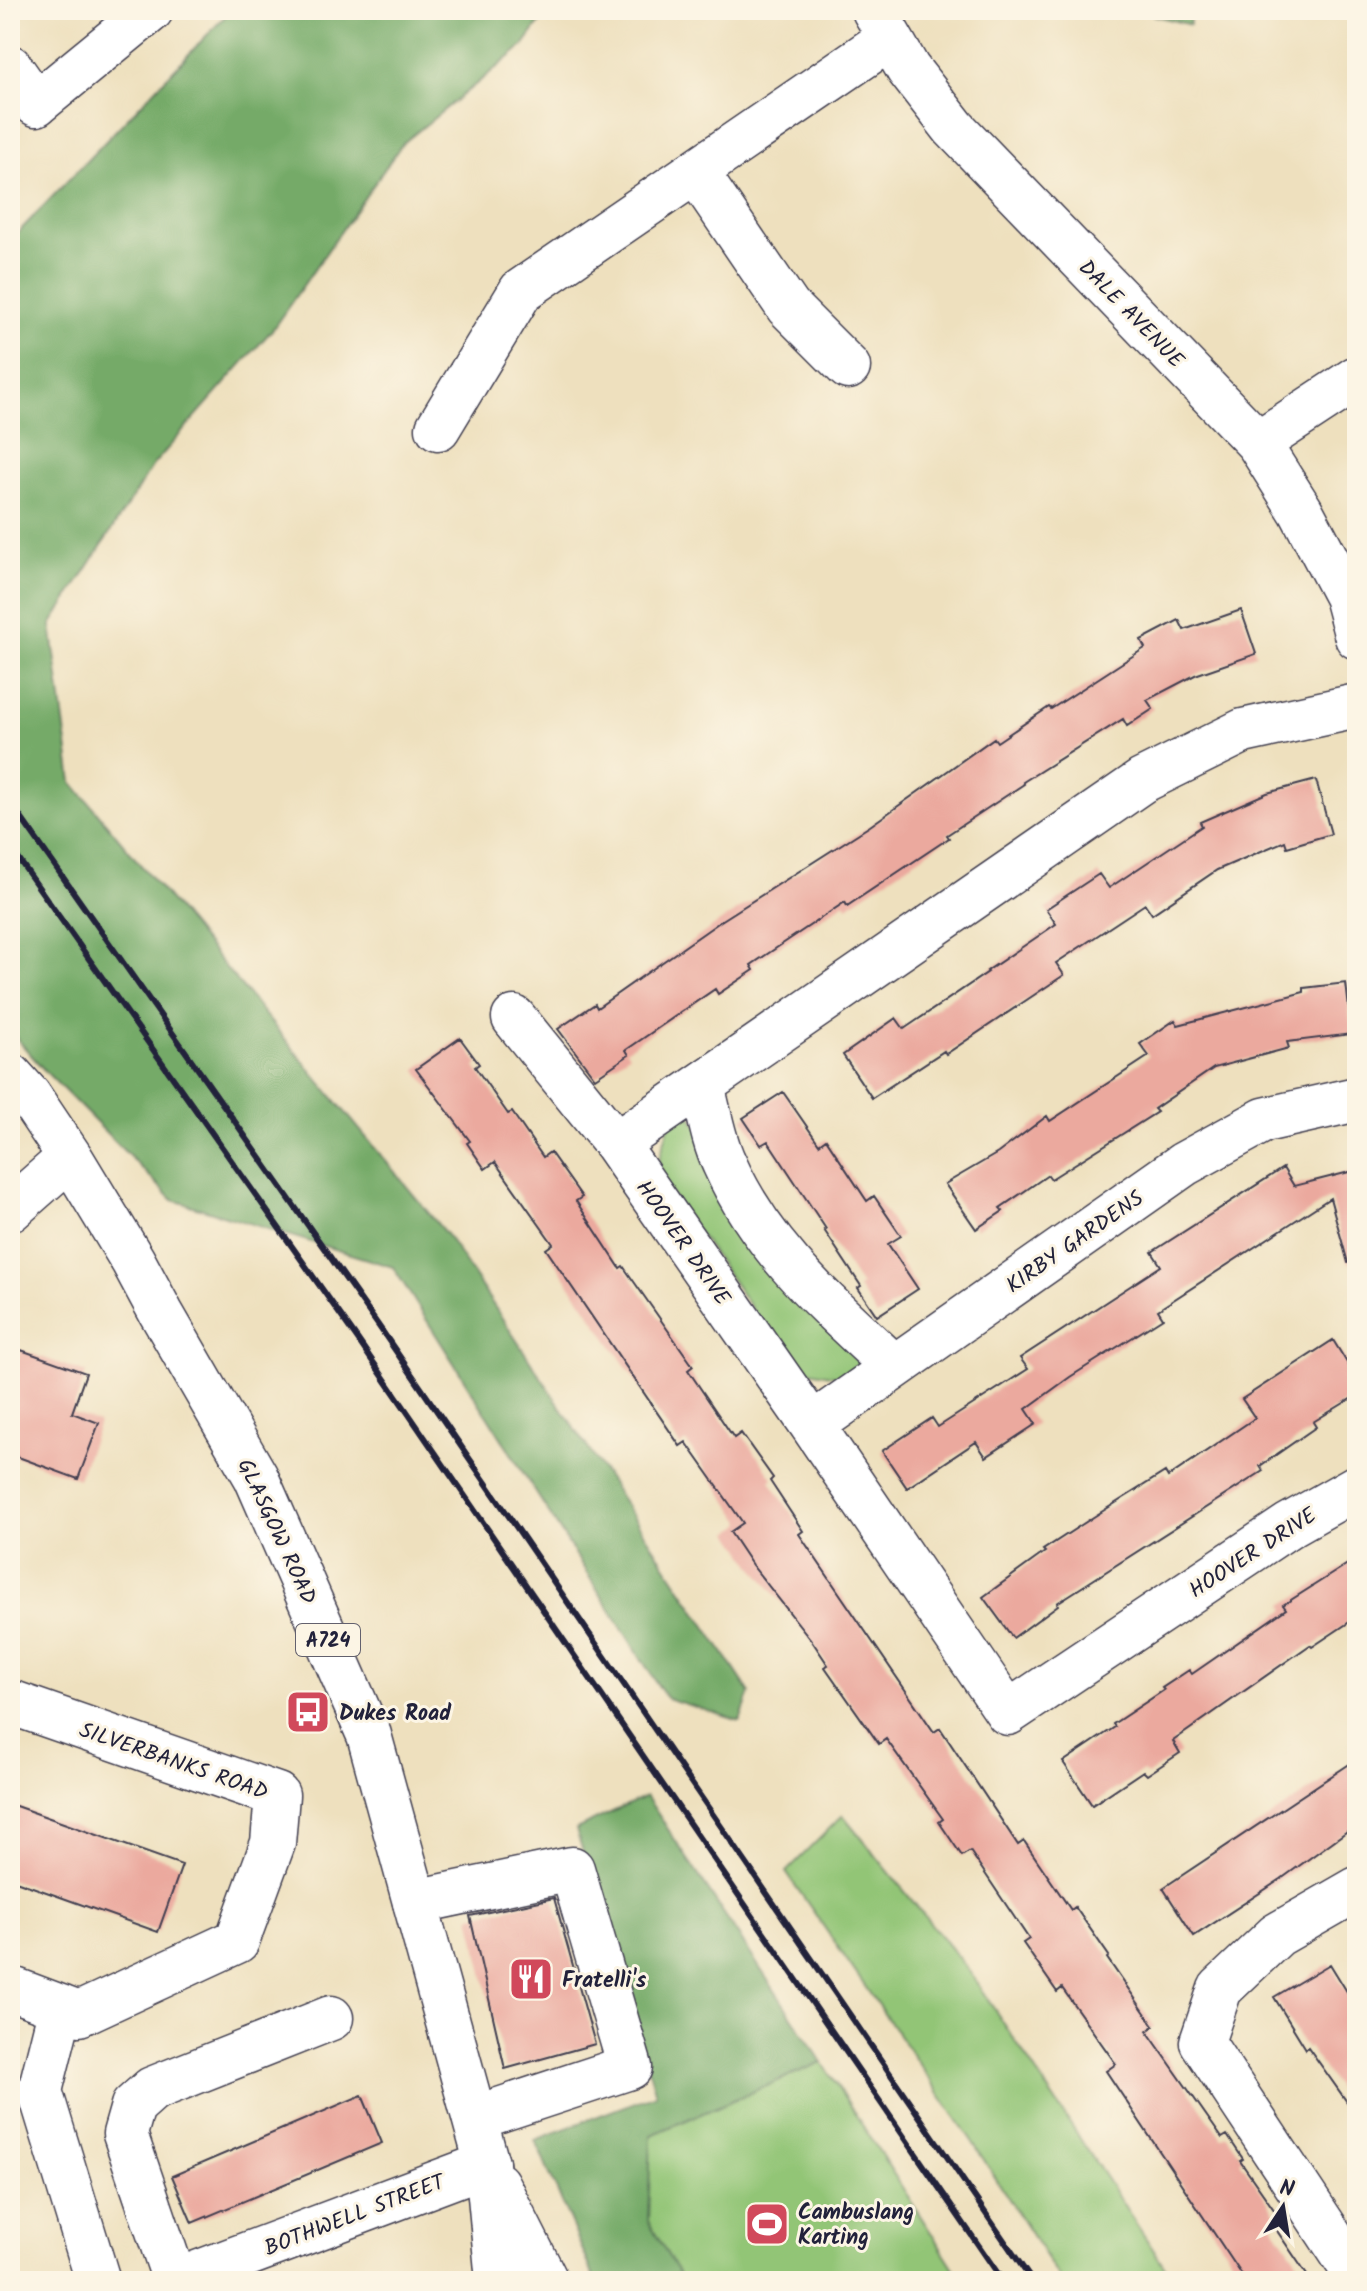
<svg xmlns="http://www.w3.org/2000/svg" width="1367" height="2291" viewBox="0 0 1367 2291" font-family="Kalam,sans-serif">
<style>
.green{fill:#92c576;stroke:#5a7458;stroke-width:2}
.forest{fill:#75aa67;stroke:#4c6651;stroke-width:2}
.building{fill:#eba99e}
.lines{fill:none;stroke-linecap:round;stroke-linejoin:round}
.minor-casing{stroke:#413e4f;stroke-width:47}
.major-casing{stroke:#413e4f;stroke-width:47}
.minor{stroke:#fff;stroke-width:44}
.major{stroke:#fff;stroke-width:44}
.rail{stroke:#22223b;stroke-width:6}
.labels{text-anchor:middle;stroke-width:6;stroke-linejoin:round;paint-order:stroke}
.shield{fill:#fcf5e5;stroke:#63616e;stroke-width:2}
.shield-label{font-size:20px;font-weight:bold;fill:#22223b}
.street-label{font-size:22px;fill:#22223b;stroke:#fcf5e5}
.poi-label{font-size:22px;font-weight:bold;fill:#22223b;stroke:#fcf5e5;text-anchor:start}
</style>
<rect width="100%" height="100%" fill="#fcf5e5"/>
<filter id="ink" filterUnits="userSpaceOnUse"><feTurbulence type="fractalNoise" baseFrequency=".0125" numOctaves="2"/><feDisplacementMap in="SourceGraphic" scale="16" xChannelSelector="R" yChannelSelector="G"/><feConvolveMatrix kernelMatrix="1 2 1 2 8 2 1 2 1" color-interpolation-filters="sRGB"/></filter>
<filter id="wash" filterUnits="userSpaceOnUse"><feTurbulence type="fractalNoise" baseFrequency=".006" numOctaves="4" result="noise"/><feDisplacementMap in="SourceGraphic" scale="32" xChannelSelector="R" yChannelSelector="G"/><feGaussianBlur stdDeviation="1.8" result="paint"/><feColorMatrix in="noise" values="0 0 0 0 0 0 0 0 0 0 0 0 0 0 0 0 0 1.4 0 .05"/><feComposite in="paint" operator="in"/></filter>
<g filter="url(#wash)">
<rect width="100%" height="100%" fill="#eee0be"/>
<path class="green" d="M688,1112L860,1363L841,1377L793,1368L656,1172L669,1125Z
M843,1815L969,1971L1174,2281H1061L972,2141L786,1872Z
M822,2062L962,2281H640L577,2167Z"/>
<path class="forest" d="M231,10H549L522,47L402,144L272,330L153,465L51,625L72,782L447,1235L750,1693L740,1721L666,1698L393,1267L173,1200L45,1071L10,1031V241Z
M1149,10H1189L1190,25L1153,15Z
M646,1796L822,2062L651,2135L648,2221L683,2281H596L535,2140L656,2094L576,1829Z"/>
<g id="blocks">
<path class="building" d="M1241,610L1256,654L1195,675L1147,700L1153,709L1127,726L1123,719L1023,782L1024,784L947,835L949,838L847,906L845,902L751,965L754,970L718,994L715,989L626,1050L629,1055L595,1078L558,1029L595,1004L597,1008L721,921L870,826L994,738L997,742L1049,707L1051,709L1145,648L1141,640L1179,620L1184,630Z
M1316,780L1331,834L1287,847L1285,841L1217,870L1152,914L1145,904L1056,963L1064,975L946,1054L944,1051L872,1098L843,1055L896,1018L904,1029L988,972L987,971L1056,924L1046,909L1099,874L1109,888L1202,826L1200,822L1267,793Z
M1346,983L1352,1034L1287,1042L1289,1048L1214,1068L1154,1109L1157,1112L1051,1179L1048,1175L1000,1208L1003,1211L976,1229L945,1184L998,1153L1047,1116L1050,1121L1149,1056L1140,1044L1175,1020L1178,1025L1304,992V988Z
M460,1038L479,1064L475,1067L508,1114L512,1112L543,1157L550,1152L582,1197L576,1201L620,1268L623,1266L693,1366L688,1370L734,1438L741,1433L773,1478L770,1481L803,1531L799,1534L934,1732L940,1728L1018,1845L1024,1841L1071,1910L1075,1907L1109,1956L1107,1958L1154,2026L1147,2031L1222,2138L1227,2135L1243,2159L1240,2161L1279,2217L1271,2222L1311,2281H1246L1106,2071L1116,2064L1062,1988L1057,1992L1023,1943L1029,1939L970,1851L962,1856L939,1822L943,1819L886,1739L879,1744L825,1667L828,1665L812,1641L752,1565L730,1532L743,1523L686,1442L680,1446L546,1249L553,1244L495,1162L485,1169L467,1143L470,1141L416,1069Z
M783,1092L819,1144L826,1139L867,1201L874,1196L901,1236L888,1244L918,1289L877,1316L858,1288L861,1286L824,1230L826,1229L768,1141L761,1145L743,1118Z
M1283,1168L1294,1186L1357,1170V1262L1348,1263L1330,1198L1158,1310L1163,1318L1070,1377L1026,1409L1036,1424L986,1457L976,1442L907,1488L882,1451L932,1418L938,1427L1028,1369L1020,1358L1161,1266L1152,1252Z
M1333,1340L1357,1379V1395L1313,1422L1316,1427L1260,1466L1263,1471L1057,1603L1058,1605L1013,1638L983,1597L1045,1552L1043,1550L1095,1516L1165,1472L1168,1477L1255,1418L1242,1399Z
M21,1350L86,1373L72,1413L99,1423L78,1479L10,1454V1381Z
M1357,1558V1617L1312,1647L1310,1645L1173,1741L1180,1753L1147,1775L1143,1771L1092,1805L1063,1762L1115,1727L1113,1724L1164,1690L1162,1688L1189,1670L1192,1674L1286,1609L1283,1605Z
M1357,1759V1824L1281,1879L1194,1936L1163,1888Z
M10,1804L182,1865L158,1932L10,1879Z
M554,1898L595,2044L505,2069L470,1916Z
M1330,1964L1357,2008V2116L1308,2047L1306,2049L1274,1997Z
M362,2095L382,2143L192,2223L172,2176Z"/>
</g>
</g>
<g filter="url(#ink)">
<use href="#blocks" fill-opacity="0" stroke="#413e4f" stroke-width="2"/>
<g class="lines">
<g class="minor-casing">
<path id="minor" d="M874,10L908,69L954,128L1258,443L1301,511L1346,596L1357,637
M10,67L36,104L151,10
M696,172L788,307L848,367
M438,428L521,291L890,38
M1258,443L1357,378
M1357,706L1243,731L1142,781L616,1144L812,1425L1008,1713L1288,1526L1357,1487
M514,1018L616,1144
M702,1086C709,1111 713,1140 724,1163C762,1249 827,1304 893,1366
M812,1425L1184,1164L1264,1120L1357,1099
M10,1702L277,1795L273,1843L237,1941L79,2014L10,1988
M1357,1889L1277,1935L1220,1989L1202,2042L1357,2276
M415,1902L572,1869L630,2067L475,2118
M61,2007L40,2091L98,2281
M175,2281L125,2134L133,2106L152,2089L331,2018
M176,2281L487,2164"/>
</g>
<g class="major-casing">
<path id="major" d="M10,1075L29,1096L70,1157L133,1261L161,1313L256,1477L369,1735L487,2164L498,2281
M10,1210L70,1157
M497,2184L546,2281"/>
</g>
<use href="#minor" class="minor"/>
<use href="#major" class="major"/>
<path class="rail" d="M10,802L378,1325L1032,2281
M10,847L358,1340L1003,2281"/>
</g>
</g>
<defs>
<g id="bus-square" transform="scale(2.3)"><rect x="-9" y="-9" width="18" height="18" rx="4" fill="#d1495b" stroke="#fcf5e5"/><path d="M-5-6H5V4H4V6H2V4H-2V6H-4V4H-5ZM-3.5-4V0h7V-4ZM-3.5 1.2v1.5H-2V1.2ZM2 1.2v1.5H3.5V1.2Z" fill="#fff"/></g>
<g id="restaurant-square" transform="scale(2.3)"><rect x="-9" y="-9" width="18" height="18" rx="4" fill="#d1495b" stroke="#fcf5e5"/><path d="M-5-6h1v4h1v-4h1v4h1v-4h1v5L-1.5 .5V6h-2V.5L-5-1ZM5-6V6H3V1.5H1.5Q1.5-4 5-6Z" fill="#fff"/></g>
<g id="stadium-square" transform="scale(2.3)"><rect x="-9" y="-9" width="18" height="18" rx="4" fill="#d1495b" stroke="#fcf5e5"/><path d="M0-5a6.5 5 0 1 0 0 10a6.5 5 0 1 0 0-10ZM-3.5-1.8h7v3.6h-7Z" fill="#fff"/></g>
</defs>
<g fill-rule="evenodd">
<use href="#bus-square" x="308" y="1712"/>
<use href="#restaurant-square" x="531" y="1979"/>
<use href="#stadium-square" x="767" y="2224"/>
</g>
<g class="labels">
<rect class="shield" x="296" y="1624" width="64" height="32" rx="6"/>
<g class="shield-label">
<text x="328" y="1647">A724</text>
</g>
<g class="street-label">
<text transform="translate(1132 313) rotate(46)" y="8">DALE AVENUE</text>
<text transform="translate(1074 1241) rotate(-35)" y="8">KIRBY GARDENS</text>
<text transform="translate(684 1242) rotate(55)" y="8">HOOVER DRIVE</text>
<text transform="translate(278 1531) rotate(65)" y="8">GLASGOW ROAD</text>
<text transform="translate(1252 1552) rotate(-33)" y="8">HOOVER DRIVE</text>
<text transform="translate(174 1760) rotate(19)" y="8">SILVERBANKS ROAD</text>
<text transform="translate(354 2214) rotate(-21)" y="8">BOTHWELL STREET</text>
</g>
<g class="poi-label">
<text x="339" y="1720">Dukes Road</text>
<text x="562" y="1987">Fratelli's</text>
<text x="798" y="2219">Cambuslang<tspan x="798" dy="25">Karting</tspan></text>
</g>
</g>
<rect width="1367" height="2291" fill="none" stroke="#fcf5e5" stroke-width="40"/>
<g transform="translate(1283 2207) rotate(12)" stroke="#fcf5e5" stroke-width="6" paint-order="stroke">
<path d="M0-6L14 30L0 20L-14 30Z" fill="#22223b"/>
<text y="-12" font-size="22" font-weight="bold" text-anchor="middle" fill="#22223b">N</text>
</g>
</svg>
